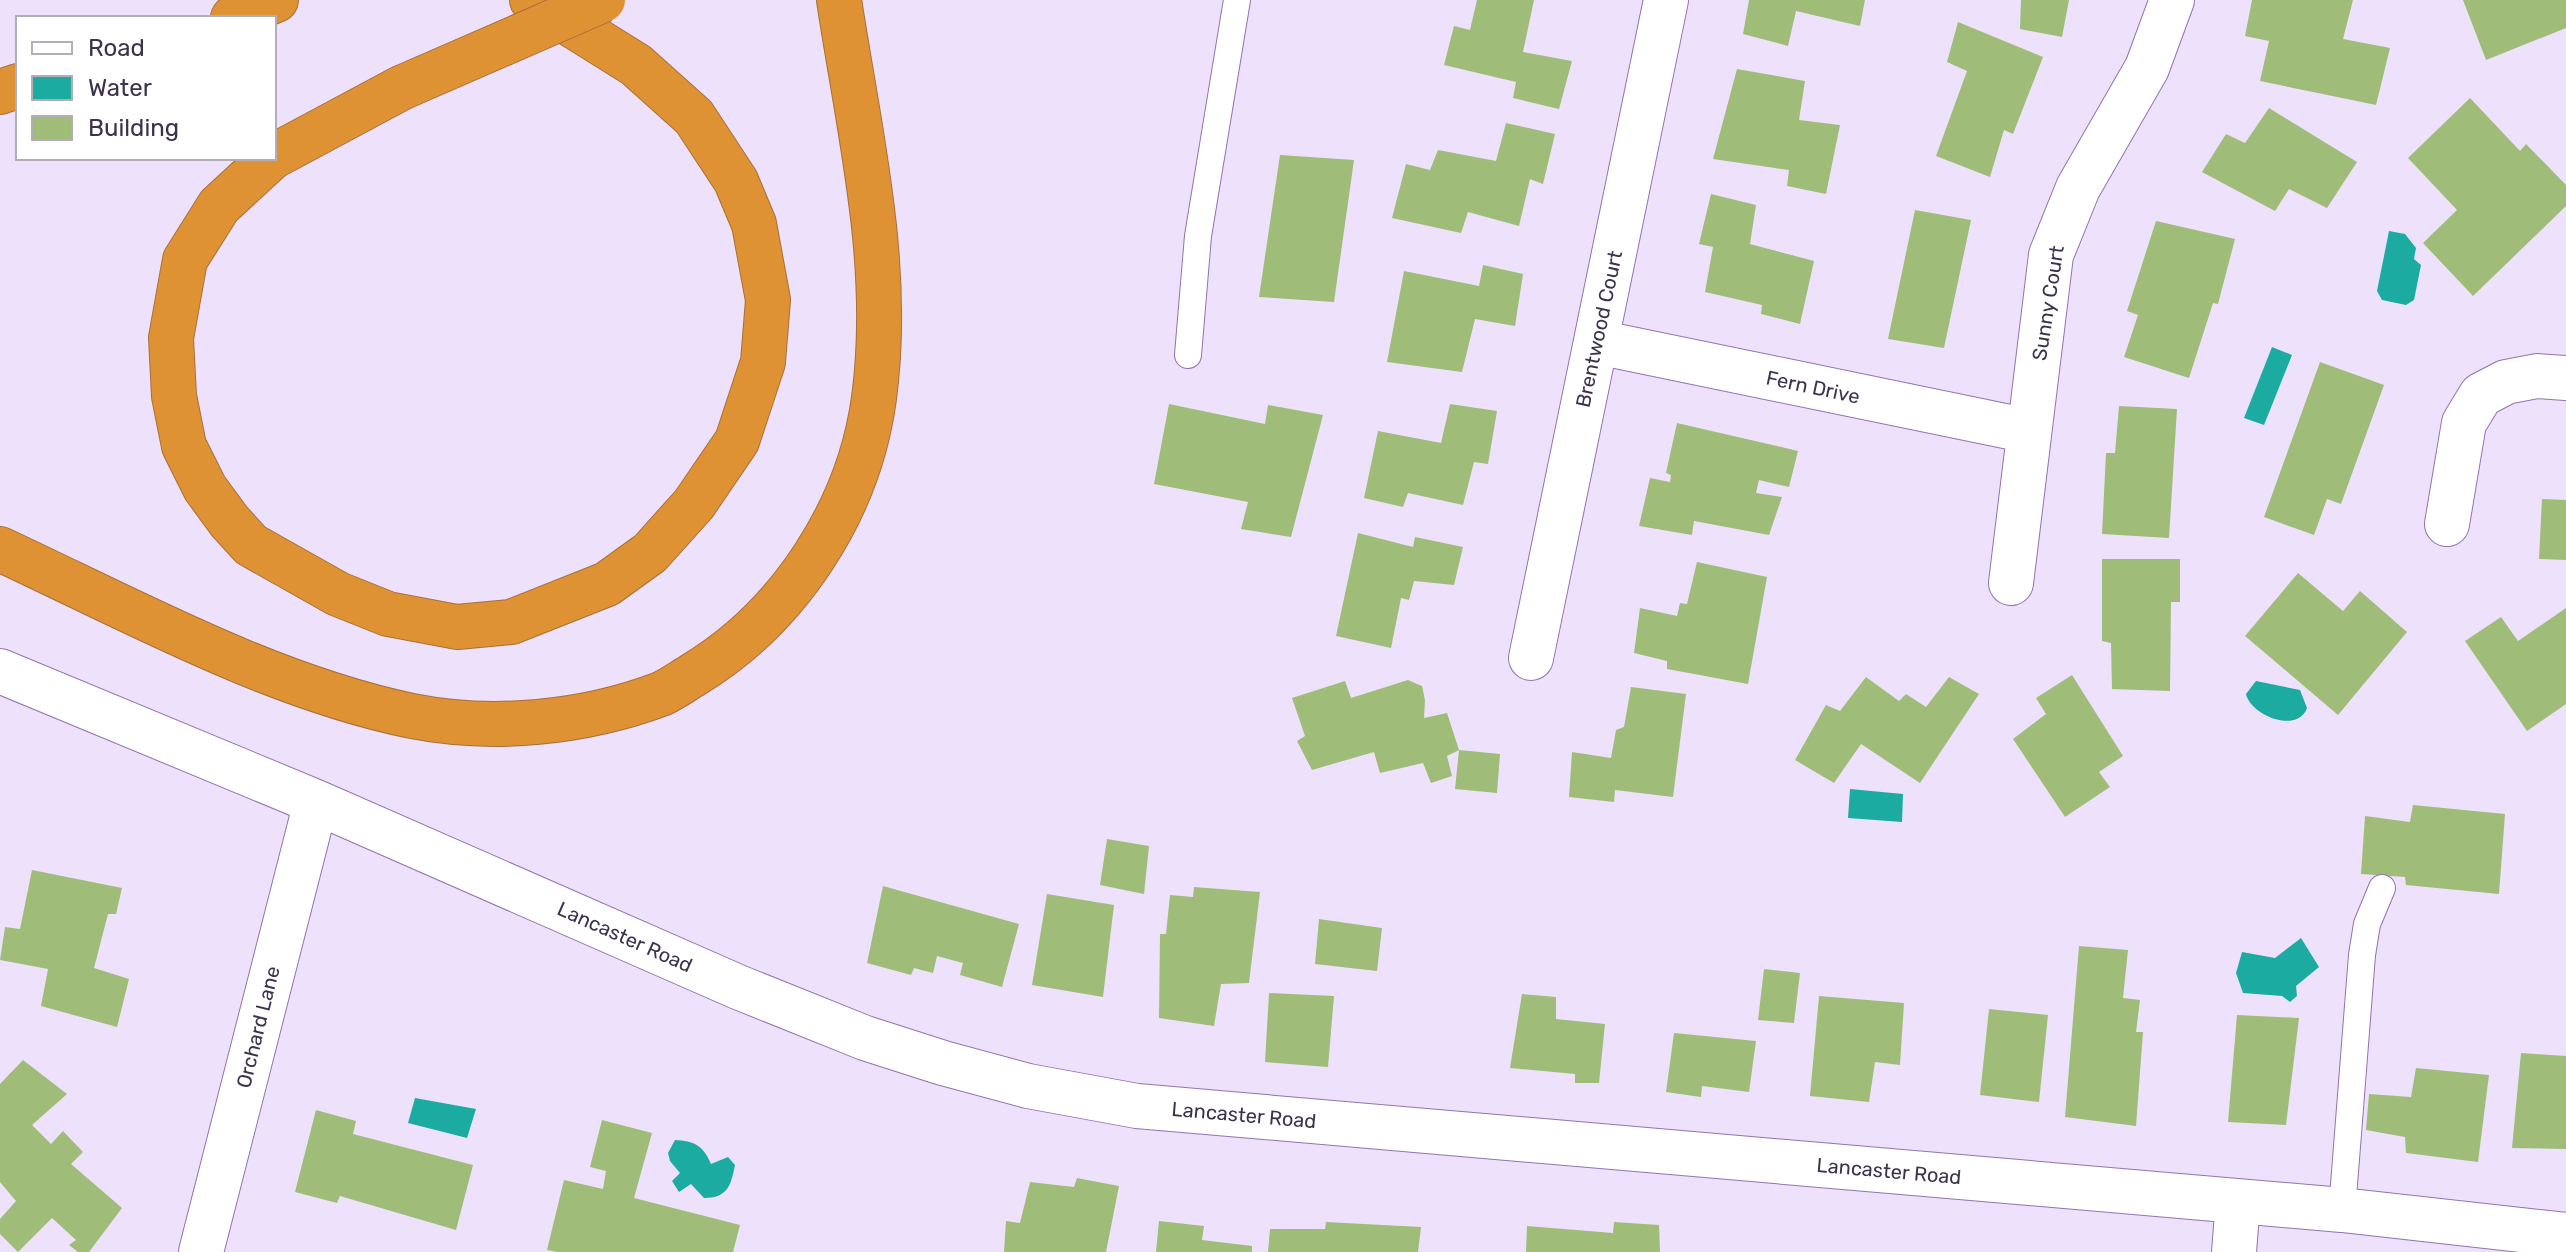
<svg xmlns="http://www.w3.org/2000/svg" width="2566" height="1252" viewBox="0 0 2566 1252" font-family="Rubik,sans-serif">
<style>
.water{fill:#1caba1}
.building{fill:#a0bc79}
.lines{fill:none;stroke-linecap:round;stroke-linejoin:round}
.lane-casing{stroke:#9273b0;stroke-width:28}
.street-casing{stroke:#9273b0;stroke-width:46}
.highway-casing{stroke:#a7703c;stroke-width:46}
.lane{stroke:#fff;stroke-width:26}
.street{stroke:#fff;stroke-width:44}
.highway{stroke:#df9234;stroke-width:44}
.highway-bridge-casing{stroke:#a7703c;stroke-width:46;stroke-linecap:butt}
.highway-bridge{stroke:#df9234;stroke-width:44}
.labels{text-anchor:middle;stroke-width:7;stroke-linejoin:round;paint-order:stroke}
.street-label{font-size:20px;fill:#3e314b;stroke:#fff}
</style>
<rect width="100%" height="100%" fill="#eee1fc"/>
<path class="water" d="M2389,231L2405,234L2416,248L2414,259L2421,265L2414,300L2406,305L2382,300L2377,291Z
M2272,347L2292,355L2264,425L2244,418Z
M2256,681L2300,690L2307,708C2298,734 2251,716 2246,694Z
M1850,789L1903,794L1902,822L1848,818Z
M2301,938L2319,967L2296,986L2297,996L2290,1002L2282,996L2243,993L2236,973L2242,952L2275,958Z
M415,1098L476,1109L467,1138L408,1123Z
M675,1140C694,1141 703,1145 711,1164L728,1157L735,1165C731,1185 728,1198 704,1198L691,1184L679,1192L672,1181L680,1173L670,1161L668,1153Z"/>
<path class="building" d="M1477,0H1534L1523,52L1572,61L1559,109L1513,98L1516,82L1444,65L1454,26L1470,30Z
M1749,0H1865L1860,26L1796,11L1788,46L1743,34Z
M2021,0H2069L2062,37L2020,29Z
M2252,0H2353L2343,39L2390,48L2376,105L2260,81L2269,41L2245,36Z
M2463,0H2566V28L2486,60Z
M1958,22L2043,57L2013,134L2004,130L1990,177L1936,156L1967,71L1947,62Z
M1737,69L1805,81L1799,120L1840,125L1826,194L1787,186L1789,170L1713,159Z
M2470,98L2520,151L2526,144L2566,185V206L2473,296L2423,243L2457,210L2408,158Z
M2269,108L2357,162L2327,208L2289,189L2275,211L2202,172L2226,134L2245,143Z
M1506,123L1555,134L1543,184L1530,179L1519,226L1468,212L1461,233L1392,218L1406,164L1430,170L1438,150L1496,161Z
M1280,155L1354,160L1334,302L1259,297Z
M1711,194L1756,205L1750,244L1814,261L1800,324L1761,314L1762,305L1705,292L1713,247L1699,244Z
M1915,210L1971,220L1944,348L1888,339Z
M2156,221L2235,239L2218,304L2213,303L2189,378L2124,357L2138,315L2127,311Z
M1483,265L1523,274L1515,326L1475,319L1462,372L1387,362L1404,271L1479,286Z
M2320,362L2384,385L2341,504L2327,499L2314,535L2264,517Z
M1169,404L1265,424L1268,405L1323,415L1291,537L1241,529L1248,502L1154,484Z
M1450,404L1497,411L1488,464L1474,462L1463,505L1408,493L1403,507L1364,498L1378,431L1441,443Z
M2119,406L2177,409L2169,538L2102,534L2106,453H2115Z
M1677,423L1798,451L1789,487L1759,480L1756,493L1782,497L1769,535L1694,521L1692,535L1639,526L1650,478L1670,482L1671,475L1666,473Z
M2542,499L2566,500V560L2539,559Z
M1358,533L1413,547L1415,537L1463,547L1454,585L1414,581L1409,600L1401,598L1391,648L1336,636Z
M2102,559H2180V602H2171L2170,691L2112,689L2111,643L2102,641Z
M1697,562L1767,577L1748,684L1667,669V661L1634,653L1640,608L1677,616L1680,603L1687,604Z
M2298,573L2343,611L2360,591L2407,632L2338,715L2245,636Z
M2566,608V704L2527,731L2465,641L2501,617L2518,641Z
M2072,675L2123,756L2099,772L2110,787L2065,817L2013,739L2046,714L2036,698Z
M1866,677L1899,701L1906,694L1926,707L1949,677L1979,694L1920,783L1861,744L1834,783L1795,760L1826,705L1840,711Z
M1408,680L1422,686L1425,700L1424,718L1447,713L1459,750L1447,756L1452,776L1431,783L1423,763L1380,773L1374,752L1312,770L1297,741L1305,736L1292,698L1345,681L1351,698Z
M1631,687L1686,694L1673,797L1615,790L1614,802L1569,797L1572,752L1611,758L1616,730L1624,727Z
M1459,750L1500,754L1497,793L1455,789Z
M2413,805L2505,814L2499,894L2406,885L2405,877L2361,874L2365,816L2410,822Z
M1107,839L1149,846L1144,894L1100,885Z
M32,870L122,888L116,914H108L94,968L129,979L117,1027L41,1006L48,969L0,960L5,927L20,929Z
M883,886L1019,924L1002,987L960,975L963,963L937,956L933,973L914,968L911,975L867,963Z
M1194,887L1260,892L1249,983L1221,984L1214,1026L1159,1018L1160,934H1166L1170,895L1193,897Z
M1047,894L1114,905L1103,997L1032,985Z
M1319,919L1382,928L1377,971L1315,964Z
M2079,946L2128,950L2123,998L2140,1000L2136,1032H2143L2136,1126L2065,1117Z
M1764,969L1800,973L1794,1023L1758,1020Z
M1269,993L1334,996L1328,1067L1265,1062Z
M1522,994L1556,997V1019L1605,1024L1599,1083H1575V1074L1510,1068Z
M1819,996L1904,1003L1900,1065L1875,1062L1869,1102L1810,1096Z
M1989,1009L2048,1015L2039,1102L1980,1095Z
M2237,1015L2299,1018L2286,1125L2228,1122Z
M1674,1033L1756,1041L1749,1092L1702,1086L1701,1097L1666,1092Z
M2521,1053L2566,1056V1149L2512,1148Z
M23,1060L67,1094L32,1125L51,1144L63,1131L83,1152L71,1164L122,1208L89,1252H78L69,1245L76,1240L52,1218L18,1252L0,1234V1219L16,1201L0,1182V1084Z
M2416,1068L2489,1075L2478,1162L2406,1153L2405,1137L2366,1130L2369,1094L2411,1097Z
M316,1110L356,1121L353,1134L473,1165L456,1230L340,1196L337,1203L295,1192Z
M602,1120L652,1133L634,1198L740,1225L733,1252H557L547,1250L564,1180L603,1189L606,1171L590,1167Z
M1077,1178L1119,1186L1106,1252H1004L1006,1221L1020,1223L1030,1182L1074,1187Z
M1159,1221L1204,1226L1202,1240L1252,1246V1252H1156Z
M1326,1222L1421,1227L1418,1252H1268L1270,1229H1325Z
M1614,1222L1659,1225L1660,1252H1526L1527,1226L1613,1233Z"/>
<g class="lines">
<g class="lane-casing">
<path id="lane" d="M1188,355L1198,236L1237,0
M2342,1210L2362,955L2367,924L2382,888"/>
</g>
<g class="street-casing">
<path id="street" d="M1597,342L2029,431
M2447,524L2464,423L2481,395L2506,382L2537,376L2566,378
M2011,583L2051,255L2078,188L2147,68L2172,0
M1531,658L1666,0
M0,671L316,802L738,987L865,1038L943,1063L1028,1086L1137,1106L2342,1210L2566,1235
M201,1252L316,802
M2234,1252L2238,1201"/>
</g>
<g class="highway-casing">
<path id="highway" d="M233,18L276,0
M0,92L18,86
M274,156L401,88
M271,158L219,206L185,260L171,338L174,396L184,446L205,488L230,522L251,545L338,594L388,614L457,627L511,622L607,584L650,553L694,504L737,441L763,362L768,300L754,224L736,181L694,117L636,65L532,0
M0,549C131,610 271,687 412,716C493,732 584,723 661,694C672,689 683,681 693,675C789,617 859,510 874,398C892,265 859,131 839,0"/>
</g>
<use href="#lane" class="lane"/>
<use href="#street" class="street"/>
<use href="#highway" class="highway"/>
<g class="highway-bridge-casing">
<path id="highway-bridge" d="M401,88L603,0"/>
</g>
<use href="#highway-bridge" class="highway-bridge"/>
</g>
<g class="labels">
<g class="street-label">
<text transform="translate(2048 303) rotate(-81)" y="7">Sunny Court</text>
<text transform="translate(1599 329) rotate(-78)" y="7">Brentwood Court</text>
<text transform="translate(1813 387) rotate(12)" y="7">Fern Drive</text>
<text transform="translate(625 937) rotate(24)" y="7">Lancaster Road</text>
<text transform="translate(258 1027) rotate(-76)" y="7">Orchard Lane</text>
<text transform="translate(1244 1115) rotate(5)" y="7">Lancaster Road</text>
<text transform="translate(1889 1171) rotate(5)" y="7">Lancaster Road</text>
</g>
</g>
<rect x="16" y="16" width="260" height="144" fill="#ffffff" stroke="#b2adb7" stroke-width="2"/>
<rect x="32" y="42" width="40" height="12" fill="#ffffff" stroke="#b2adb7" stroke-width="2"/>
<text x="88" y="56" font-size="24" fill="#3e314b">Road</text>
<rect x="32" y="76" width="40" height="24" fill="#1caba1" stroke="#b2adb7" stroke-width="2"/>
<text x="88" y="96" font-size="24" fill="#3e314b">Water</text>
<rect x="32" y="116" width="40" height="24" fill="#a0bc79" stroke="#b2adb7" stroke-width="2"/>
<text x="88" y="136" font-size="24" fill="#3e314b">Building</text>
</svg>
